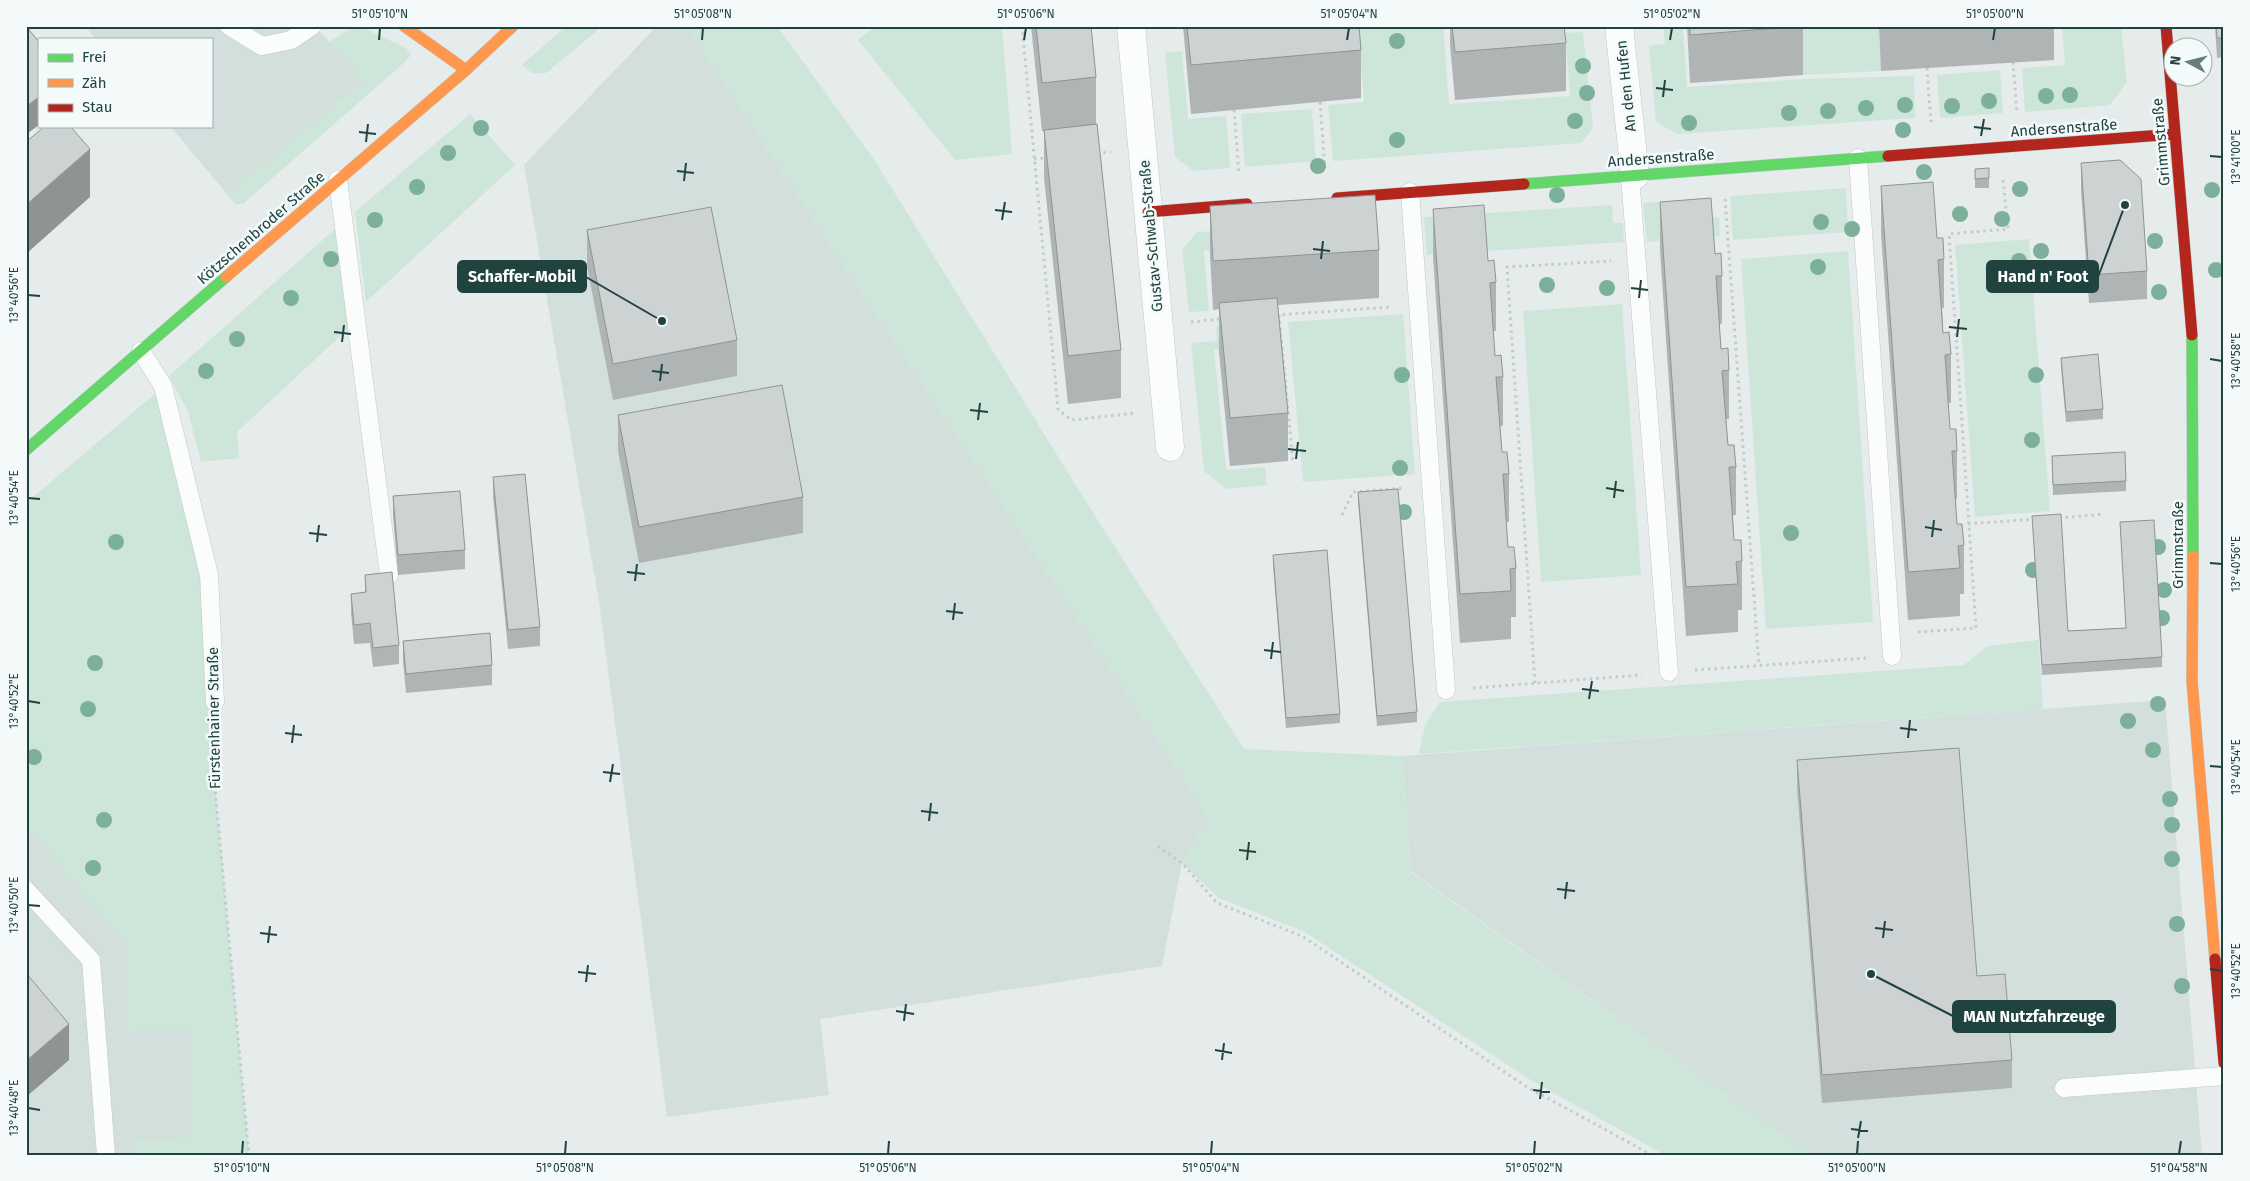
<svg xmlns="http://www.w3.org/2000/svg" width="2250" height="1181" viewBox="0 0 2250 1181" font-family="'Fira Sans',sans-serif">
<style>
.built{fill:#d3dfdc}
.green{fill:#cee6da}
.lines{fill:none;stroke-linecap:round;stroke-linejoin:round}
.lane-casing{stroke:#c3c9c8;stroke-width:19}
.street-casing{stroke:#c3c9c8;stroke-width:29}
.fast-casing{stroke:#c1cac9;stroke-width:12}
.slow-casing{stroke:#c1cac9;stroke-width:12}
.jam-casing{stroke:#c1cac9;stroke-width:12}
.path{stroke:#c1cccb;stroke-width:3;stroke-dasharray:2.5 4;stroke-linecap:butt}
.lane{stroke:#fbfcfc;stroke-width:18}
.street{stroke:#fbfcfc;stroke-width:28}
.fast{stroke:#63d668;stroke-width:11}
.slow{stroke:#ff974d;stroke-width:11}
.jam{stroke:#b3261e;stroke-width:11}
.tree{fill:#7cb09b}
.wall{fill:#afb5b5}
.shaded-wall{fill:#8f9493}
.building{fill:#ccd3d2;stroke:#8f9493}
.ticks{fill:none;stroke:#204340;stroke-width:2}
.labels{text-anchor:middle;stroke-width:5;stroke-linejoin:round;paint-order:stroke}
.street-label{font-size:15px;fill:#204340;stroke:#f4faf9}
.leader{fill:none;stroke:#204340;stroke-width:2}
.callout-dot{fill:#204340;stroke:#f4faf9;stroke-width:2}
.callout{fill:#204340;stroke:#204340;stroke-width:2}
.callout-label{font-size:16px;text-anchor:middle;font-weight:bold;fill:#fff}
.neatline{fill:none;stroke:#204340;stroke-width:2}
.ticks-label{font-size:12px;text-anchor:middle;fill:#204340}
</style>
<rect width="100%" height="100%" fill="#e6eceb"/>
<path class="built" d="M85,26H315L364,81L227,194L170,126H211V39H96Z
M657,26H686L1209,818L1182,863L1162,966L820,1019L829,1095L667,1117L599,602L524,165Z
M26,503L200,573L212,756L249,1155H26Z
M2165,700L2202,1155L1810,1154L1410,871L1403,756Z"/>
<path class="green" d="M355,26H359L406,48L411,55L406,61L243,204H235L227,194L364,81L329,42Z
M566,26H597V31L546,73H532L522,65Z
M686,26H777L875,161L1085,500L1244,749L1403,756L1410,872L1812,1155H1665L1529,1079L1303,931L1219,898L1182,863L1209,818Z
M875,26H1002L1012,154L955,160L858,40Z
M1259,26H1443L1449,104L1570,96L1565,33L1583,32L1593,128L1581,143L1333,161L1328,105L1364,102L1358,32Z
M1663,26H1687V29H1683L1687,87L1804,79L1914,76L1915,118L1677,134L1656,122L1649,46L1665,44Z
M1799,26H1879L1881,71L1803,75Z
M2062,26H2121L2127,82L2110,105L2025,112L2022,68L2065,65Z
M1182,51L1188,119L1226,116L1230,168L1193,171L1175,157L1165,53Z
M2000,70L2003,113L1940,118L1937,75Z
M1312,109L1316,161L1245,167L1241,114Z
M470,114L515,165L366,302L355,212Z
M1846,188L1848,232L1733,240L1730,196Z
M1703,198L1705,218L1719,217L1720,236L1647,242L1643,203Z
M1612,205L1613,223H1623L1624,242L1427,255L1424,217Z
M336,228L349,328L237,432L239,458L201,462L188,412L169,376Z
M1234,230L1235,248L1204,251L1209,311L1189,312L1182,250L1197,232Z
M2029,239L2050,511L1975,517L1955,245Z
M1848,251L1873,622L1766,629L1741,259Z
M1622,304L1641,575L1541,582L1523,311Z
M1403,314L1415,474L1303,482L1288,322Z
M1266,322L1275,344L1214,350L1226,470L1265,467L1267,485L1226,489L1204,471L1191,343L1217,341L1216,326Z
M158,391L200,573L212,756L249,1155H136L134,1142L192,1137L190,1031L128,1032L127,947L26,826V503Z
M2039,640L2043,709L1419,754L1425,725L1440,702L1964,665L1987,646Z"/>
<g class="lines">
<g class="lane-casing">
<path id="lane" d="M229,26L262,46L291,40L312,26
M1858,158L1892,656
M1630,176L1669,672
M338,180L389,575
M1410,192L1446,690
M141,351L163,386L209,575L215,702
M26,890L91,960L106,1155
M2064,1088L2224,1076"/>
</g>
<g class="street-casing">
<path id="street" d="M1131,26L1170,447
M1619,26L1635,175"/>
</g>
<g class="fast-casing">
<path id="fast" d="M1524,184L1888,156
M2192,335L2193,556
M26,450L226,277"/>
</g>
<g class="slow-casing">
<path id="slow" d="M404,26L466,70
M226,277L466,70L513,26
M2193,556L2192,681L2215,959"/>
</g>
<g class="jam-casing">
<path id="jam" d="M2166,26L2192,335
M1888,156L2175,134
M1337,198L1524,184
M1148,212L1247,204
M2215,959L2224,1063"/>
</g>
<path class="path" d="M1022,26L1058,409L1071,420L1136,413
M1561,27L1568,26
M2013,62L2017,114
M1927,68L1931,122
M1320,102L1325,168
M1234,110L1239,174
M1097,153L1111,152
M1034,159L1046,158
M1725,199L1759,666
M1276,315L1392,307
M1279,315L1293,463
M1191,322L1222,319
M1342,515L1353,492L1404,488
M2059,518L2104,514
M1968,524L2035,519
M1918,632L1976,628L1949,234L2008,229L2003,179
M1695,670L1866,658
M1535,683L1507,267L1611,261
M1473,688L1642,675
M214,727L212,756L249,1155
M1158,846L1182,863L1217,903L1302,936L1527,1087L1652,1155"/>
<use href="#lane" class="lane"/>
<use href="#street" class="street"/>
<use href="#fast" class="fast"/>
<use href="#slow" class="slow"/>
<use href="#jam" class="jam"/>
</g>
<g class="tree">
<circle cx="1397" cy="41" r="8"/>
<circle cx="1583" cy="66" r="8"/>
<circle cx="1587" cy="93" r="8"/>
<circle cx="2070" cy="95" r="8"/>
<circle cx="2046" cy="96" r="8"/>
<circle cx="1989" cy="101" r="8"/>
<circle cx="1905" cy="105" r="8"/>
<circle cx="1952" cy="106" r="8"/>
<circle cx="1866" cy="108" r="8"/>
<circle cx="1828" cy="111" r="8"/>
<circle cx="1789" cy="113" r="8"/>
<circle cx="1575" cy="121" r="8"/>
<circle cx="1689" cy="123" r="8"/>
<circle cx="481" cy="128" r="8"/>
<circle cx="1903" cy="130" r="8"/>
<circle cx="1397" cy="140" r="8"/>
<circle cx="448" cy="153" r="8"/>
<circle cx="1318" cy="166" r="8"/>
<circle cx="1924" cy="172" r="8"/>
<circle cx="417" cy="187" r="8"/>
<circle cx="2020" cy="189" r="8"/>
<circle cx="2212" cy="190" r="8"/>
<circle cx="1557" cy="195" r="8"/>
<circle cx="1960" cy="214" r="8"/>
<circle cx="2002" cy="219" r="8"/>
<circle cx="375" cy="220" r="8"/>
<circle cx="1821" cy="222" r="8"/>
<circle cx="1852" cy="229" r="8"/>
<circle cx="2155" cy="241" r="8"/>
<circle cx="2041" cy="251" r="8"/>
<circle cx="331" cy="259" r="8"/>
<circle cx="2019" cy="261" r="8"/>
<circle cx="1818" cy="267" r="8"/>
<circle cx="2216" cy="270" r="8"/>
<circle cx="1547" cy="285" r="8"/>
<circle cx="1607" cy="288" r="8"/>
<circle cx="2159" cy="292" r="8"/>
<circle cx="291" cy="298" r="8"/>
<circle cx="237" cy="339" r="8"/>
<circle cx="206" cy="371" r="8"/>
<circle cx="1402" cy="375" r="8"/>
<circle cx="2036" cy="375" r="8"/>
<circle cx="2032" cy="440" r="8"/>
<circle cx="1400" cy="468" r="8"/>
<circle cx="1404" cy="512" r="8"/>
<circle cx="1791" cy="533" r="8"/>
<circle cx="116" cy="542" r="8"/>
<circle cx="2158" cy="547" r="8"/>
<circle cx="2033" cy="570" r="8"/>
<circle cx="2164" cy="590" r="8"/>
<circle cx="2162" cy="618" r="8"/>
<circle cx="95" cy="663" r="8"/>
<circle cx="2158" cy="704" r="8"/>
<circle cx="88" cy="709" r="8"/>
<circle cx="2128" cy="721" r="8"/>
<circle cx="2153" cy="750" r="8"/>
<circle cx="34" cy="757" r="8"/>
<circle cx="2170" cy="799" r="8"/>
<circle cx="104" cy="820" r="8"/>
<circle cx="2172" cy="825" r="8"/>
<circle cx="2172" cy="859" r="8"/>
<circle cx="93" cy="868" r="8"/>
<circle cx="2177" cy="924" r="8"/>
<circle cx="2182" cy="986" r="8"/>
</g>
<path class="wall" d="M26,26L39,42L28,133L26,131Z
M1031,26H1091L1096,77V124L1121,350V398L1068,404L1044,178V131H1042Z
M1183,26H1359L1361,50V98L1191,114Z
M1450,26H1564L1566,43V91L1455,100L1450,45Z
M1687,26H1803V75L1690,83Z
M1879,26H2054V60L1881,71Z
M2215,26H2224V57L2217,58Z
M2081,163L2147,271V299L2089,303L2081,191Z
M1975,169L1989,178V188H1975Z
M1881,186L1937,238L1944,259V308H1942L1943,333L1951,354V403H1948L1950,429L1957,451V499H1955L1957,524L1964,545V594H1960V616L1908,620L1881,234Z
M1660,202L1715,254L1722,276V324H1719L1721,349L1729,370V419H1726L1728,445L1736,467V515H1733L1734,540L1742,561V610H1738V632L1686,636L1660,250Z
M1210,206L1379,250V298L1278,305L1288,413V461L1230,466L1219,352V309L1213,310L1210,255Z
M1433,209L1488,261L1496,282V331H1493L1495,356L1503,377V426H1500L1502,452L1509,474V522H1506L1508,547L1516,568V617H1511V639L1460,643L1433,257Z
M587,230L737,340V376L613,400L587,266Z
M2061,358L2103,409V419L2066,422L2061,368Z
M618,415L803,497V533L639,563L618,451Z
M2052,456L2126,481V491L2053,495Z
M493,477L540,627V646L508,649L493,497Z
M1358,492L1417,712V722L1377,726L1358,502Z
M393,496L465,550V569L398,575L393,516Z
M2032,516L2068,631L2126,628L2120,522L2162,657V667L2042,675Z
M1273,555L1340,714V723L1286,728L1273,565Z
M365,575L399,645V664L373,667L370,643L354,644L351,613V594L365,592Z
M403,641L492,665V685L406,693L403,661Z
M1797,760L1977,976L2012,1060V1088L1822,1103L1797,788Z"/>
<path class="shaded-wall" d="M39,97V125L28,133V105Z
M90,149V197L26,254V205Z
M69,1024V1060L26,1097V1061Z"/>
<path class="building" d="M26,26L39,42V97L28,105L26,103Z
M1036,26H1091L1096,77L1042,83Z
M1187,26H1359L1361,50L1191,65Z
M1452,26H1564L1566,43L1455,52Z
M1690,26H1803L1690,35Z
M2216,26H2224V38H2217Z
M1097,124L1121,350L1068,356L1044,130Z
M45,126H70L90,149L26,205V142Z
M2120,160L2141,179L2147,271L2089,275L2081,163Z
M1989,168V178L1975,179V169Z
M1933,182L1937,238H1943L1944,259L1938,260L1943,333L1949,332L1951,354L1945,355L1950,429H1956L1957,451H1952L1957,524H1962L1964,545L1958,546L1960,568L1908,572L1881,186Z
M1375,195L1379,250L1213,261L1210,206Z
M1711,198L1715,254L1721,253L1722,276H1716L1721,349L1728,348L1729,370L1722,371L1728,445H1734L1736,467H1729L1734,540H1741L1742,561L1736,562L1738,584L1686,587L1660,202Z
M1484,205L1488,261L1494,260L1496,282L1490,283L1495,356L1501,355L1503,377H1496L1502,452H1507L1509,474H1503L1508,547H1514L1516,568L1510,569L1511,591L1460,594L1433,209Z
M711,207L737,340L613,364L587,230Z
M1277,298L1288,413L1230,418L1219,303Z
M2098,354L2103,409L2066,412L2061,358Z
M782,385L803,497L639,527L618,415Z
M2125,452L2126,481L2053,485L2052,456Z
M525,474L540,627L508,630L493,477Z
M1398,489L1417,712L1377,716L1358,492Z
M460,491L465,550L398,555L393,496Z
M2061,514L2068,631L2126,628L2120,522L2154,520L2162,657L2042,665L2032,516Z
M1327,550L1340,714L1286,718L1273,555Z
M392,572L399,645L373,648L370,623L354,625L351,594L366,592L365,575Z
M490,633L492,665L406,674L403,641Z
M1959,748L1977,976L2005,974L2012,1060L1822,1075L1797,760Z
M26,973L69,1024L26,1061Z"/>
<path class="ticks" d="M379,40L380,28M702,40L703,28M1024,40L1026,28M1347,40L1349,28M1670,40L1672,28M1993,40L1995,28M1656,88L1673,90M1663,97L1665,80M1974,127L1991,129M359,132L376,134M1981,136L1984,119M366,142L368,124M2210,156L2222,157M677,171L694,173M684,181L686,163M995,210L1012,212M1002,220L1005,202M1313,249L1330,251M1321,259L1323,241M1631,288L1648,290M28,295L40,296M1639,298L1641,280M1949,327L1967,329M334,332L351,334M1957,337L1959,319M342,342L344,325M2210,359L2222,361M652,371L669,373M660,381L662,364M970,410L988,412M978,420L980,403M1288,449L1306,451M1296,459L1298,442M1606,488L1624,491M28,498L40,499M1614,498L1616,481M1925,527L1942,530M309,533L327,535M1932,537L1934,520M317,542L319,525M2210,563L2222,564M627,572L645,574M635,581L637,564M946,611L963,613M953,620L955,603M1264,650L1281,652M1271,659L1273,642M1582,689L1599,691M1589,699L1592,681M28,701L40,703M1900,728L1917,730M285,733L302,735M1908,738L1910,720M292,743L294,725M2210,766L2222,767M603,772L620,774M610,782L613,764M921,811L938,813M929,821L931,803M1239,850L1256,852M1247,860L1249,842M1557,889L1575,891M1565,899L1567,882M28,905L40,906M1875,928L1893,930M260,933L277,935M1883,938L1885,921M268,943L270,926M2210,969L2222,971M578,972L596,974M586,982L588,965M896,1011L914,1014M904,1021L906,1004M1215,1050L1232,1053M1222,1060L1224,1043M1533,1090L1550,1092M1540,1099L1542,1082M28,1108L40,1110M1851,1129L1868,1131M1858,1138L1861,1121M242,1154L243,1141M565,1154L566,1141M888,1154L889,1141M1211,1154L1212,1141M1534,1154L1535,1141M1857,1154L1858,1141M2179,1154L2181,1141"/>
<g class="labels">
<g class="street-label">
<text transform="translate(1626 86) rotate(-96)" y="5">An den Hufen</text>
<text transform="translate(2064 128) rotate(-4)" y="5">Andersenstraße</text>
<text transform="translate(2161 142) rotate(-95)" y="5">Grimmstraße</text>
<text transform="translate(1661 158) rotate(-4)" y="5">Andersenstraße</text>
<text transform="translate(261 228) rotate(-41)" y="5">Kötzschenbroder Straße</text>
<text transform="translate(1151 236) rotate(-95)" y="5">Gustav-Schwab-Straße</text>
<text transform="translate(2178 545) rotate(-90)" y="5">Grimmstraße</text>
<text transform="translate(214 718) rotate(-91)" y="5">Fürstenhainer Straße</text>
</g>
</g>
<path class="leader" d="M2125 205L2098 277M662 321L586 277M1871 974L1953 1016"/>
<g class="callout-dot">
<circle cx="2125" cy="205" r="5"/>
<circle cx="662" cy="321" r="5"/>
<circle cx="1871" cy="974" r="5"/>
</g>
<g class="callout">
<rect x="1987" y="261" width="111" height="31" rx="5"/>
<rect x="458" y="261" width="128" height="31" rx="5"/>
<rect x="1953" y="1001" width="162" height="31" rx="5"/>
</g>
<g class="callout-label">
<text x="2043" y="282">Hand n' Foot</text>
<text x="522" y="282">Schaffer-Mobil</text>
<text x="2034" y="1022">MAN Nutzfahrzeuge</text>
</g>
<rect width="2250" height="1181" fill="none" stroke="#f4faf9" stroke-width="55"/>
<rect x="38" y="38" width="175" height="90" fill="#f4faf9" stroke="#9fb1af"/>
<rect x="48" y="54" width="25" height="8" fill="#63d668" stroke="#9fb1af"/>
<text x="82" y="62" font-size="15" fill="#204340">Frei</text>
<rect x="48" y="79" width="25" height="8" fill="#ff974d" stroke="#9fb1af"/>
<text x="82" y="88" font-size="15" fill="#204340">Zäh</text>
<rect x="48" y="104" width="25" height="8" fill="#b3261e" stroke="#9fb1af"/>
<text x="82" y="112" font-size="15" fill="#204340">Stau</text>
<g transform="translate(2188 62) rotate(277)"><circle r="24" fill="#f4faf9" stroke="#9fb1af"/>
<path d="M0-4L9 19L0 12L-9 19Z" fill="#657e7c"/>
<text y="-8" font-size="14" font-weight="bold" text-anchor="middle" fill="#204340">N</text>
</g>
<rect x="28" y="28" width="2194" height="1126" class="neatline"/>
<g class="ticks-label">
<text x="380" y="18">51°05'10"N</text>
<text x="703" y="18">51°05'08"N</text>
<text x="1026" y="18">51°05'06"N</text>
<text x="1349" y="18">51°05'04"N</text>
<text x="1672" y="18">51°05'02"N</text>
<text x="1995" y="18">51°05'00"N</text>
<text transform="translate(2236 157) rotate(-90)" y="4">13°41'00"E</text>
<text transform="translate(14 295) rotate(-90)" y="4">13°40'56"E</text>
<text transform="translate(2236 361) rotate(-90)" y="4">13°40'58"E</text>
<text transform="translate(14 498) rotate(-90)" y="4">13°40'54"E</text>
<text transform="translate(2236 564) rotate(-90)" y="4">13°40'56"E</text>
<text transform="translate(14 701) rotate(-90)" y="4">13°40'52"E</text>
<text transform="translate(2236 767) rotate(-90)" y="4">13°40'54"E</text>
<text transform="translate(14 905) rotate(-90)" y="4">13°40'50"E</text>
<text transform="translate(2236 971) rotate(-90)" y="4">13°40'52"E</text>
<text transform="translate(14 1108) rotate(-90)" y="4">13°40'48"E</text>
<text x="242" y="1172">51°05'10"N</text>
<text x="565" y="1172">51°05'08"N</text>
<text x="888" y="1172">51°05'06"N</text>
<text x="1211" y="1172">51°05'04"N</text>
<text x="1534" y="1172">51°05'02"N</text>
<text x="1857" y="1172">51°05'00"N</text>
<text x="2179" y="1172">51°04'58"N</text>
</g>
</svg>
